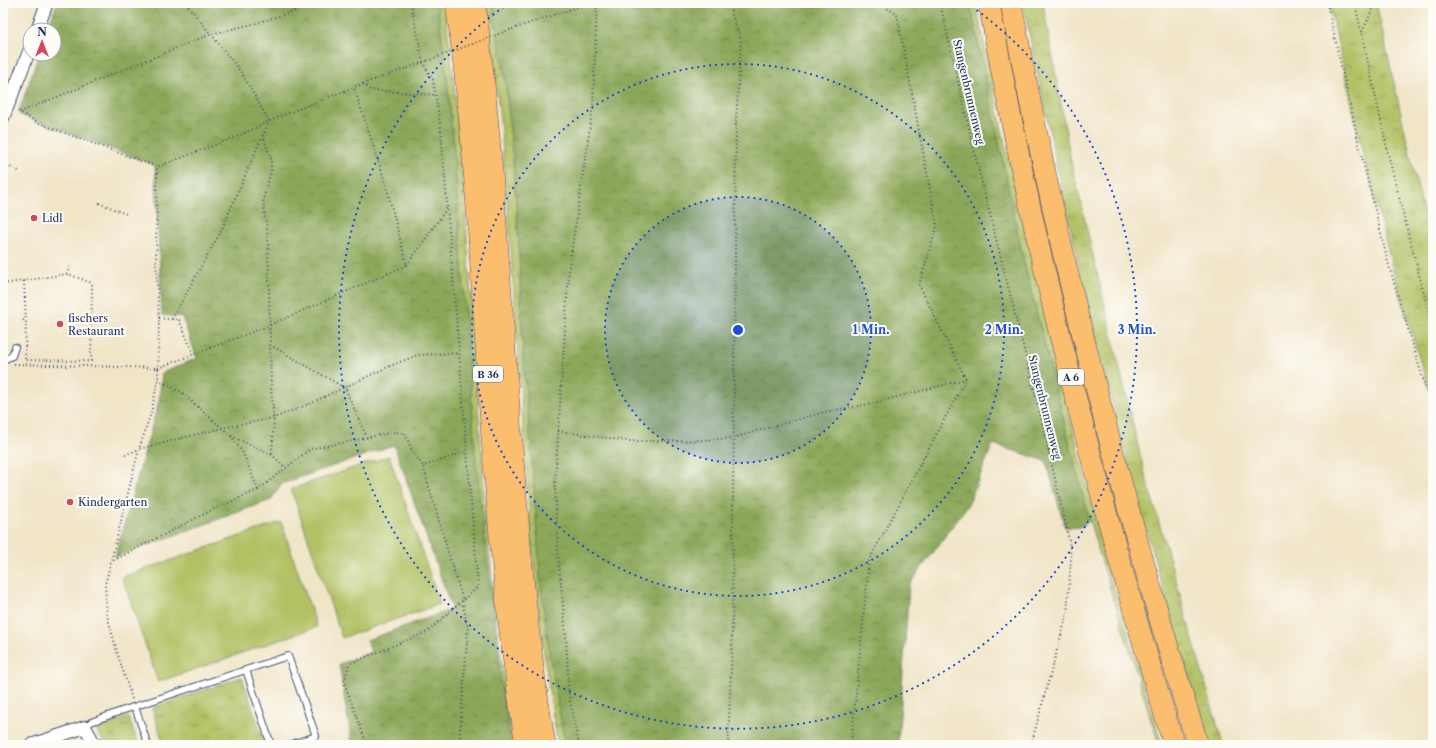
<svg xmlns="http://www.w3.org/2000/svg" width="1436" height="748" viewBox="0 0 1436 748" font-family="'Libre Caslon Text',serif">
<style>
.grass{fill:url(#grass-tufts);stroke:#667861}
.forest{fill:url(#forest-crowns);stroke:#546b5c}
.pitch{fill:#b1c164;stroke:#667861}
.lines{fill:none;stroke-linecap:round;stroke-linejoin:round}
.lane-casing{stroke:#3b4a6e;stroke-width:8}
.street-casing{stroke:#3b4a6e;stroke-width:14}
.highway-casing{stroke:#3b4a6e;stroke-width:22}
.path{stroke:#3b4a6e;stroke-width:2;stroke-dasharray:1 3;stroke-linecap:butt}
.lane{stroke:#fff;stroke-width:6}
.street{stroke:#fff;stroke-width:12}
.highway{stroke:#fbbd6e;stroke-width:21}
.path-bridge{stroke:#3b4a6e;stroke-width:2;stroke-dasharray:1 3;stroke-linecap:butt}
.ring{fill:none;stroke:#1d4ed8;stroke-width:2;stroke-dasharray:2 4}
.poi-dot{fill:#d1495b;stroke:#fdfcf7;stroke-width:1.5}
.labels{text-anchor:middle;stroke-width:4;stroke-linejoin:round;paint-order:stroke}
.shield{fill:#fdfcf7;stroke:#5f6c8c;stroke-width:1}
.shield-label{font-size:10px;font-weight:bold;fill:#1b2f5e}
.street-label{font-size:11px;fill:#1b2f5e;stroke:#fdfcf7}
.poi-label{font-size:11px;fill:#1b2f5e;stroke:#fdfcf7;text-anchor:start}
.centre{fill:#1d4ed8;stroke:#fdfcf7;stroke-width:2}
.ring-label{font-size:12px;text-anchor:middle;font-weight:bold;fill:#1d4ed8;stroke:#fdfcf7;stroke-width:4;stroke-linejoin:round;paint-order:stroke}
</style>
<defs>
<pattern id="grass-tufts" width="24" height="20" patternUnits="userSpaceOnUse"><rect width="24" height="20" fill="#b1c164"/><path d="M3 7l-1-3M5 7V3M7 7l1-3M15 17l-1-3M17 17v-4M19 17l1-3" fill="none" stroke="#8f9d56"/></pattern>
<pattern id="forest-crowns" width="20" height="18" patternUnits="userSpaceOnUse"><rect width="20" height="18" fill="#8ca75a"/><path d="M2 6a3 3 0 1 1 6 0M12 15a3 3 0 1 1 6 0" fill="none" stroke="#72884e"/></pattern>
</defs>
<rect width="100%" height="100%" fill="#fdfcf7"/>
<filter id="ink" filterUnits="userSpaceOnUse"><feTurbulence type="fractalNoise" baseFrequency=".025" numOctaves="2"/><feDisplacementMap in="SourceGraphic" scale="8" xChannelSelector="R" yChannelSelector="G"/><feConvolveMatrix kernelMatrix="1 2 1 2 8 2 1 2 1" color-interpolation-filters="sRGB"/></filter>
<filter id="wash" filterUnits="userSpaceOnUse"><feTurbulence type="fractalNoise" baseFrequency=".012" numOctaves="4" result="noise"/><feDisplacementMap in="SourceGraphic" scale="16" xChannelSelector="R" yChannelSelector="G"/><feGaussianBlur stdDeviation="0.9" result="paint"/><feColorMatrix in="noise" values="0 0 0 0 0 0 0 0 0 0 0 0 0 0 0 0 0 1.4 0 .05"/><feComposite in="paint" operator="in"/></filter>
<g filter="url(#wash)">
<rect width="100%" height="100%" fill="#f1e5c8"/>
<path class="grass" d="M437,3H444C478,249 472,500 514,745H511L501,684L476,462L453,139L445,60Z
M487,3H492L505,77L513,159L519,249L523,359L532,461L541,588L565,745H558C545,671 537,597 530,522L507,196L501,129Z
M970,3H976L1003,136L1051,342L1106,560L1162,745H1159L1089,520L1024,263Z
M997,3H1003L1164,666H1158L1064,318Z
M1023,3H1043L1071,162L1143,467L1223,745H1209C1179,644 1149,543 1122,442C1084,297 1053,150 1023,3Z
M1329,3H1376L1433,256V404L1393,270L1360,141Z
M242,677L265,745H164L152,708Z
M128,717L139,745H105L96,729Z"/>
<path class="forest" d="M57,3H437L445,60L453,139L476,462L501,684L511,745H352L339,664L371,652L367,640L452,609L394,445L281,484L271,500L115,557L159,401L162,373L197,358L182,317L162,315L155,165L18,114L39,54H54V30H47Z
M492,3H970L1024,263L1089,520C1081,529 1076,528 1065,527L1046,461L993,444L968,505L909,585L898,745H565L550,658L541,588L532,461L523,359L519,249L513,159L505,77Z"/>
<path class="pitch" d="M389,456L440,604L342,638L291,489Z
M281,522L317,627L158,682L122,577Z"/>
</g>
<g filter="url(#ink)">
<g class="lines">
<g class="lane-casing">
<path id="lane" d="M3,360L12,356L15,347
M246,670L271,745
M135,707L148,745
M85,727L91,722L124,710L288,656L316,736L289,745"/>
</g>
<g class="street-casing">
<path id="street" d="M37,30L47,3
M3,118L30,49
M31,745L85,727L95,745"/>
</g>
<g class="highway-casing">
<path id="highway" d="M456,3C470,102 477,202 483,301C492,450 502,598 526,745
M475,3C496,170 502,339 517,507C523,587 531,666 545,745
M989,3C1034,254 1099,502 1174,745
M1011,3C1057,254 1122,502 1198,745"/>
</g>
<path class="path" d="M186,3L241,72L269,121L263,136L271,158V170L263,200L268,238L271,390L274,418L272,455
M411,3L423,63L433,80L441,130L478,587L463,600
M728,3L741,40L736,121L732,645L728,745
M940,3L979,171L1041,417L1069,540L1071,559L1067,614L1031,745
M1327,3L1359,145L1389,266L1433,412
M1355,3L1390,162L1433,329
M512,29L590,3
M1362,32L1376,3
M363,84L370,90L435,95
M18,111L38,123L157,167L241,135L269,121L354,87L427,61
M20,112L211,34L257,23L307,7L314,3
M3,164L19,171
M99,203L126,214
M407,265L447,208
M24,281L26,321
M3,284L67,274L70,267
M159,318L179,320L194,355
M172,319L221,231L262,137
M23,320L26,321L25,360L91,361L92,283L68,274
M270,345L345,388L367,438
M14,364L158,368L270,325L407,265L385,182L354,87
M158,380L181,392L230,435L243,453L258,490
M558,431L628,441H686L733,438L824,412L870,404L966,379
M231,436L272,455L285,467
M125,455L139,449L222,428L274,418L309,404L390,366L418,355L459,353
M110,562L214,509L258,490L310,449L352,441L392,432L405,433L413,453L423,466L465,452
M132,699L117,652L107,615L105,585L139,449L151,413L158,380L159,318L156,261L157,167
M367,745L344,682L349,664L427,632L463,600L448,552L423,466
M459,745L468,629L462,600
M579,745L569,696L566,637L558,553L555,481L569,268L593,106L597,3
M851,745L869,560L966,379L919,285L937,226L897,14L878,3"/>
<use href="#lane" class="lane"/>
<use href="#street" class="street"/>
<use href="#highway" class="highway"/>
<path class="path-bridge" d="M427,61L512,29"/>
</g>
</g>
<circle cx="738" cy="330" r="133" fill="#1d4ed8" fill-opacity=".12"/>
<g class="ring">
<circle cx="738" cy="330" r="133"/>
<circle cx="738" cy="330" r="266"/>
<path d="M967 3A399 399 0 1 1 509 3"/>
</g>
<g class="poi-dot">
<circle cx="34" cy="218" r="4"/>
<circle cx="60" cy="324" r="4"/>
<circle cx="70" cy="502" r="4"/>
</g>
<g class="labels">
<g class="shield">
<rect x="473" y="366" width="30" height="16" rx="3"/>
<rect x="1058" y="369" width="26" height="16" rx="3"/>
</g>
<g class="shield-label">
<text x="488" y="378">B 36</text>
<text x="1071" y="381">A 6</text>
</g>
<g class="street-label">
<text transform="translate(969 92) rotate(77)" y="4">Stangenbrunnenweg</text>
<text transform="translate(1045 407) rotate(76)" y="4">Stangenbrunnenweg</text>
</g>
<g class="poi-label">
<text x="42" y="222">Lidl</text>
<text x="68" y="322">fischers<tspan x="68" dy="13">Restaurant</tspan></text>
<text x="78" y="506">Kindergarten</text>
</g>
</g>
<circle cx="738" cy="330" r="6" class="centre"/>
<g class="ring-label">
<text x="871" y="334">1 Min.</text>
<text x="1004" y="334">2 Min.</text>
<text x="1137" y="334">3 Min.</text>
</g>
<rect width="1436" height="748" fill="none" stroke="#fdfcf7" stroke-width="16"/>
<g transform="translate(42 42)"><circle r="19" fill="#fdfcf7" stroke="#a3aaba"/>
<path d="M0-3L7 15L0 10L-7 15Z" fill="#d1495b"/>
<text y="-6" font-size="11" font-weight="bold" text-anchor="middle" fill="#1b2f5e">N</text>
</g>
</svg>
